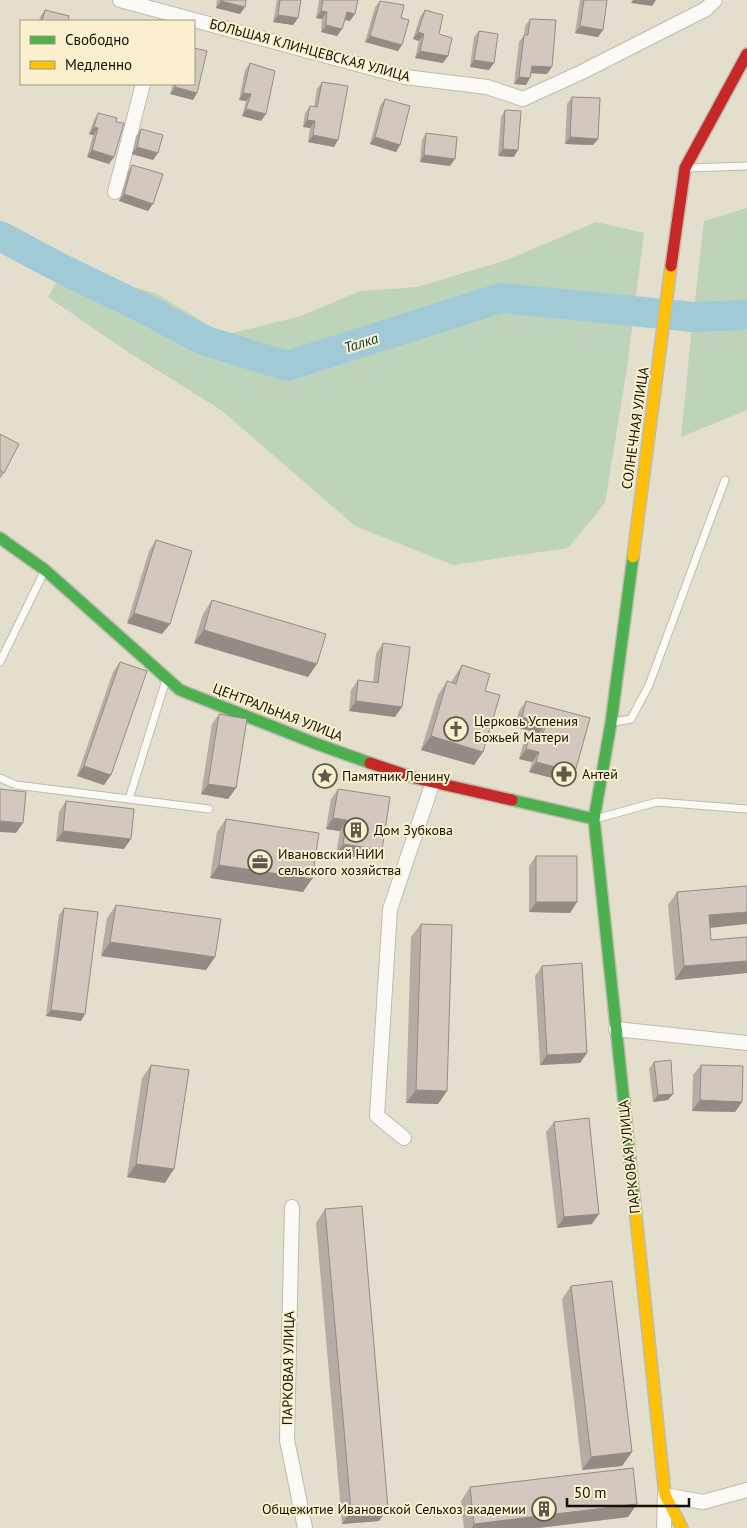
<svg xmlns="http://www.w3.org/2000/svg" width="747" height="1528" viewBox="0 0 747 1528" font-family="'PT Sans',sans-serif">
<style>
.green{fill:#bed4ba}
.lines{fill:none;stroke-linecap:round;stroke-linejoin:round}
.river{stroke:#9fcad6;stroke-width:30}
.lane-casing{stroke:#bfbbac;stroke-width:9}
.street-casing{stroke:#bfbbac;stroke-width:16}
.fast-casing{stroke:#bfbbac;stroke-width:14}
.slow-casing{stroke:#bfbbac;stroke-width:14}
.jam-casing{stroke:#bfbbac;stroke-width:14}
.lane{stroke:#fbfaf7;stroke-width:7}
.street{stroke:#fbfaf7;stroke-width:14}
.fast{stroke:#4caf50;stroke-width:11}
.slow{stroke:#ffc107;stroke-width:11}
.jam{stroke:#c62828;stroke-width:11}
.wall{fill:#b5aca3}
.shaded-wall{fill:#938c85}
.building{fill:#d2c8be;stroke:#938c85}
.labels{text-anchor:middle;stroke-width:4;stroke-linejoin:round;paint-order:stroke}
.street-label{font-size:14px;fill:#151106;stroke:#fbf0ce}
.poi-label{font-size:14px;fill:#151106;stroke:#fbf0ce;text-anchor:start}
.water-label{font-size:15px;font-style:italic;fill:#033f50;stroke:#fbf0ce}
</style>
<rect width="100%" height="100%" fill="#e4decc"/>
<path class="green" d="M747,208V410L681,437L693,317L704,221Z
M596,222L644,233L627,368L605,503L568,548L453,565L355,526L221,410L125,350L48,297L64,270L155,293L225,335L301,316L360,291L417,287L507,260Z"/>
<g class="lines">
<path class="river" d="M0,236L64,270L145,309L203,340L287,366L501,298L693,317L747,315"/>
<g class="lane-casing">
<path id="lane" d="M688,168L747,166
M0,662L45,570
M614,722L631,719L649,685L725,480
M0,778L16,785L209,809
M129,799L166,680
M595,819L657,802L747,809"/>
</g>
<g class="street-casing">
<path id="street" d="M120,0L405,77L487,87L523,99L582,72L706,9L715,0
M115,192L143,84
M616,1029L747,1043
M404,1138L377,1116L390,909L433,782
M292,1207L287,1440L305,1528
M664,1528L665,1495L703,1502L747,1490"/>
</g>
<g class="fast-casing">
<path id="fast" d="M0,538L45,570L180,690L317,744L370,763
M633,557L611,723L594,819L635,1207
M512,800L594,819"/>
</g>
<g class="slow-casing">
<path id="slow" d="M633,557L671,266
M635,1207L665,1495L682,1528"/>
</g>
<g class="jam-casing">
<path id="jam" d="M671,266L685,168L747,54
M370,763L415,778L512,800"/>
</g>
<use href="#lane" class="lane"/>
<use href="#street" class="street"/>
<use href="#fast" class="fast"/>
<use href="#slow" class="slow"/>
<use href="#jam" class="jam"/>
</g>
<path class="wall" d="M217,0H246L240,14L216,8Z
M277,0H301L298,18L293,25L273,22Z
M319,0H358L350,21L345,20L342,29L337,36L321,32L322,19L316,18Z
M580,0H607L603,30L598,37L575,33Z
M380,1L401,18L398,51L365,42L375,7Z
M45,10L68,21H39L40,17Z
M425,10L439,34L443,63L415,58L419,41L413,39L420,17Z
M530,19L547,74L531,73L526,85L514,84L519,42L524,35L525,26Z
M479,31L489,70L470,67L474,37Z
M250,63L261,121L242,116L246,101L239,100L245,70Z
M322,82L334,147L308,142L310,128L303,127L305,113L310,106L314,107L317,89Z
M173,84H194L197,93L193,100L170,94Z
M572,97L598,139L593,145L565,144L567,104Z
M385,99L400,145L396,152L370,144L380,106Z
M505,110L514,157L498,156L501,117Z
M98,113L116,122L109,164L87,157L93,135L89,134L94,120Z
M141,129L153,160L132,154L136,136Z
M426,133L450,166L420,162L422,140Z
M132,165L148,211L119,201L128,172Z
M0,434L4,473L0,479Z
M156,540L162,634L127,623L149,551Z
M212,600L308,677L194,643L203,614Z
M383,643L395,717L349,711L351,690L358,680L373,682L376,654Z
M120,662L104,785L77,776L113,672Z
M462,665L485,691L483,752L474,765L421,750L438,695L447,681L451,683L453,679Z
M526,701L590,718L568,782L529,772L532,762L519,759L524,741L530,731L515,727L519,711Z
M219,714L236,788L228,799L201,794L212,724Z
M338,789L375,860L336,854L340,831L326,829L331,799Z
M66,801L124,849L56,841L59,812Z
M226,819L303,892L210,878L217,832Z
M536,856L577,902L570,913L529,912V866Z
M677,892L710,928L711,940L747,937V973L675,980L668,905Z
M116,905L215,957L206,970L101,956L107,918Z
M64,908L81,1021L46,1016L59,915Z
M421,924L447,1091L438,1104L406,1103L411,937Z
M542,966L587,1053L580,1063L540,1065L535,976Z
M654,1062L673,1094L668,1100L653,1102L649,1069Z
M151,1065L165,1183L127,1177L142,1078Z
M701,1065L742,1102L735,1112L692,1111L693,1075Z
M554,1122L592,1224L557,1228L546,1132Z
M325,1209L388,1508L379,1521L342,1524L316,1223Z
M571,1286L632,1452L622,1466L582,1470L562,1299Z
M470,1487L637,1504L628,1517L538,1528H464L461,1501Z"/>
<path class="shaded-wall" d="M633,0H656L652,6L631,3Z
M221,1L245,7L240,14L216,8Z
M321,11L327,12L322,19L316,18Z
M347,12L355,14L350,21L342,19Z
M278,15L298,18L293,25L273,22Z
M326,25L342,29L337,36L321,32Z
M580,26L603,30L598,37L575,33Z
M418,32L424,34L419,41L413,39Z
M370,36L402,45L398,51L365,42Z
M420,51L448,56L443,63L415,58Z
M474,60L494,63L489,70L470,67Z
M532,66L552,67L547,74L527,73Z
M519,77L530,78L526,85L514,84Z
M175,87L197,93L193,100L170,94Z
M243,93L251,94L246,101L239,100Z
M246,109L266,114L261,121L242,116Z
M307,120L315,121L310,128L303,127Z
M94,127L98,128L93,135L89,134Z
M313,135L338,140L334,147L308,142Z
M375,137L400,145L396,152L370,144Z
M570,137L598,139L593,145L565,144Z
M137,147L158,153L153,160L132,154Z
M503,149L518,150L514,157L498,156Z
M92,150L114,157L109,164L87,157Z
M424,155L455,159L450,166L420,162Z
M124,194L153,204L148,211L119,201Z
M134,613L170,624L162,634L127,623Z
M204,630L317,664L308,677L194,643Z
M356,701L402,707L395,717L349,711Z
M522,717L546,723L539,733L515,727Z
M431,736L483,752L474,765L421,750Z
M526,749L539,752L532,762L519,759Z
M536,762L575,772L568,782L529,772Z
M84,766L111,775L104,785L77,776Z
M208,784L236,788L228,799L201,794Z
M333,818L347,820L340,831L326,829Z
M0,821L23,823L16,833L0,832Z
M63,831L131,839L124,849L56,841Z
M343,844L382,850L375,860L336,854Z
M219,865L312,879L303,892L210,878Z
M536,902H577L570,913L529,912Z
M747,912V924L700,929L709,915Z
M110,942L215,957L206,970L101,956Z
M747,961V973L675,980L684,966Z
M51,1010L85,1014L81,1021L46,1016Z
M587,1053L580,1063L540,1065L547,1055Z
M416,1090L447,1091L438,1104L406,1103Z
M673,1094L668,1100L653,1102L658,1095Z
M700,1100L742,1102L735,1112L692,1111Z
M136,1164L174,1169L165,1183L127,1177Z
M599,1214L592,1224L557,1228L564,1217Z
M632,1452L622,1466L582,1470L591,1457Z
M637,1504L628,1517L538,1528H471L474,1524Z
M388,1508L379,1521L342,1524L351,1511Z"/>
<path class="building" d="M221,0H246L245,7L221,1Z
M280,0H301L298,18L278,15Z
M323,0H358L355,14L347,12L342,29L326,25L327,12L321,11Z
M584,0H607L603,30L580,26Z
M380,1L404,5L401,18L409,20L402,45L370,36Z
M45,10L69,16L68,21H42Z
M425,10L443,15L439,34L452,38L448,56L420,51L424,34L418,32Z
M530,19L556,20L552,67L532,66L530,78L519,77L524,35H528Z
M479,31L498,34L494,63L474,60Z
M194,48L207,51L197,93L175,87L176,84H194Z
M250,63L275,71L266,114L246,109L251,94L243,93Z
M322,82L348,86L338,140L313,135L315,121L307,120L310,106L317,107Z
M572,97L600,98L598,139L570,137Z
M385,99L410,106L400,145L375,137Z
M505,110L521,111L518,150L503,149Z
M98,113L117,118L116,122L124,123L114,157L92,150L98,128L94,127Z
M141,129L163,135L158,153L137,147Z
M426,133L457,137L455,159L424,155Z
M132,165L163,174L153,204L124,194Z
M0,434L19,444L4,473L0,470Z
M156,540L192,551L170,624L134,613Z
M212,600L326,634L317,664L204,630Z
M383,643L410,647L402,707L356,701L358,680L378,683Z
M120,662L147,671L111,775L84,766Z
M462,665L490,674L485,691L500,695L483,752L431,736L447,681L456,684Z
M526,701L590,718L575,772L536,762L539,752L526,749L531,731L543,734L546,723L522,717Z
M219,714L247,719L236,788L208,784Z
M0,789L26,792L23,823L0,821Z
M338,789L390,797L382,850L343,844L347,820L333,818Z
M66,801L134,809L131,839L63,831Z
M226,819L319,833L312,879L219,865Z
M536,856H577V902H536Z
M747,886V912L709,915L711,940L747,937V961L684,966L677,892Z
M116,905L221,919L215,957L110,942Z
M64,908L98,912L85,1014L51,1010Z
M421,924L452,925L447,1091L416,1090Z
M582,963L587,1053L547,1055L542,966Z
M671,1060L673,1094L658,1095L654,1062Z
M151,1065L189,1070L174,1169L136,1164Z
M701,1065L743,1066L742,1102L700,1100Z
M589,1118L599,1214L564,1217L554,1122Z
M362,1206L388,1508L351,1511L325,1209Z
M612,1281L632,1452L591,1457L571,1286Z
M633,1468L637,1504L474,1524L470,1487Z"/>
<defs>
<g id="church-ring" transform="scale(1.25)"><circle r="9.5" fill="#fbf0ce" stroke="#5d594b" stroke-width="1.5"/><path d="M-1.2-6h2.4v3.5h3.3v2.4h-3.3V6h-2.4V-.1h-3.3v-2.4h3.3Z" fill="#5d594b"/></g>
<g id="pharmacy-ring" transform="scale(1.25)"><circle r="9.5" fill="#fbf0ce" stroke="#5d594b" stroke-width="1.5"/><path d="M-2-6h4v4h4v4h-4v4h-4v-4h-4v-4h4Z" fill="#5d594b"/></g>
<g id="sight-ring" transform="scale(1.25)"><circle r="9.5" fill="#fbf0ce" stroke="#5d594b" stroke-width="1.5"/><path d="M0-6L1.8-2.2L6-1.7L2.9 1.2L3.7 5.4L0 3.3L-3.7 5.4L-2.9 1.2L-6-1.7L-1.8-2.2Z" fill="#5d594b"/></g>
<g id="building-ring" transform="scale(1.25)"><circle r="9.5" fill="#fbf0ce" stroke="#5d594b" stroke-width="1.5"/><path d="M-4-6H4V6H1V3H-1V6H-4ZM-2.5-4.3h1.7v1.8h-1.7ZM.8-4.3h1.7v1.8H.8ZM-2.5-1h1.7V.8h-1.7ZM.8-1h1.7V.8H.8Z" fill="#5d594b"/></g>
<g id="office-ring" transform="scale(1.25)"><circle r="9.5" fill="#fbf0ce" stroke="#5d594b" stroke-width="1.5"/><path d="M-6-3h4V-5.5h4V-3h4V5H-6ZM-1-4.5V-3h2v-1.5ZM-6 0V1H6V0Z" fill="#5d594b"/></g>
</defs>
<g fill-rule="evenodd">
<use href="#church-ring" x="456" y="729"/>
<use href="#pharmacy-ring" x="564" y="774"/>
<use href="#sight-ring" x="325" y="776"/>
<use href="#building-ring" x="356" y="830"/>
<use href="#office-ring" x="260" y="862"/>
<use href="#building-ring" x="544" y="1509"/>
</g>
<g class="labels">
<g class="street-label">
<text transform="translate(310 50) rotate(15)" y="5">БОЛЬШАЯ КЛИНЦЕВСКАЯ УЛИЦА</text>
<text transform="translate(635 428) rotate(-82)" y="5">СОЛНЕЧНАЯ УЛИЦА</text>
<text transform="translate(278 712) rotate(21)" y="5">ЦЕНТРАЛЬНАЯ УЛИЦА</text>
<text transform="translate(629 1157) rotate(-96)" y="5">ПАРКОВАЯ УЛИЦА</text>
<text transform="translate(288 1368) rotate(-89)" y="5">ПАРКОВАЯ УЛИЦА</text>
</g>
<g class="poi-label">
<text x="474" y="726">Церковь Успения<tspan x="474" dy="16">Божьей Матери</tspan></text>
<text x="582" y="779">Антей</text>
<text x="342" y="781">Памятник Ленину</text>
<text x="374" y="835">Дом Зубкова</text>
<text x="278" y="859">Ивановский НИИ<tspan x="278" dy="16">сельского хозяйства</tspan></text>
<text x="526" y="1514" text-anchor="end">Общежитие Ивановской Сельхоз академии</text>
</g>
<g class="water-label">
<text transform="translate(361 343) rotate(-18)" y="5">Талка</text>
</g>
</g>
<rect x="20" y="20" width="175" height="65" fill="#fbf0ce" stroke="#9f977e"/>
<rect x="30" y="36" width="25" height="8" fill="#4caf50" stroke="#9f977e"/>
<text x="65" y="45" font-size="15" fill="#151106">Свободно</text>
<rect x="30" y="61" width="25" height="8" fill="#ffc107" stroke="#9f977e"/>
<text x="65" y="70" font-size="15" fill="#151106">Медленно</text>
<path d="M567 1498v8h122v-8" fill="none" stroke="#151106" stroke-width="2.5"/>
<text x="574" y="1498" font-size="15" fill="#151106" stroke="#fbf0ce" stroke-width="4" paint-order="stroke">50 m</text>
</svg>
